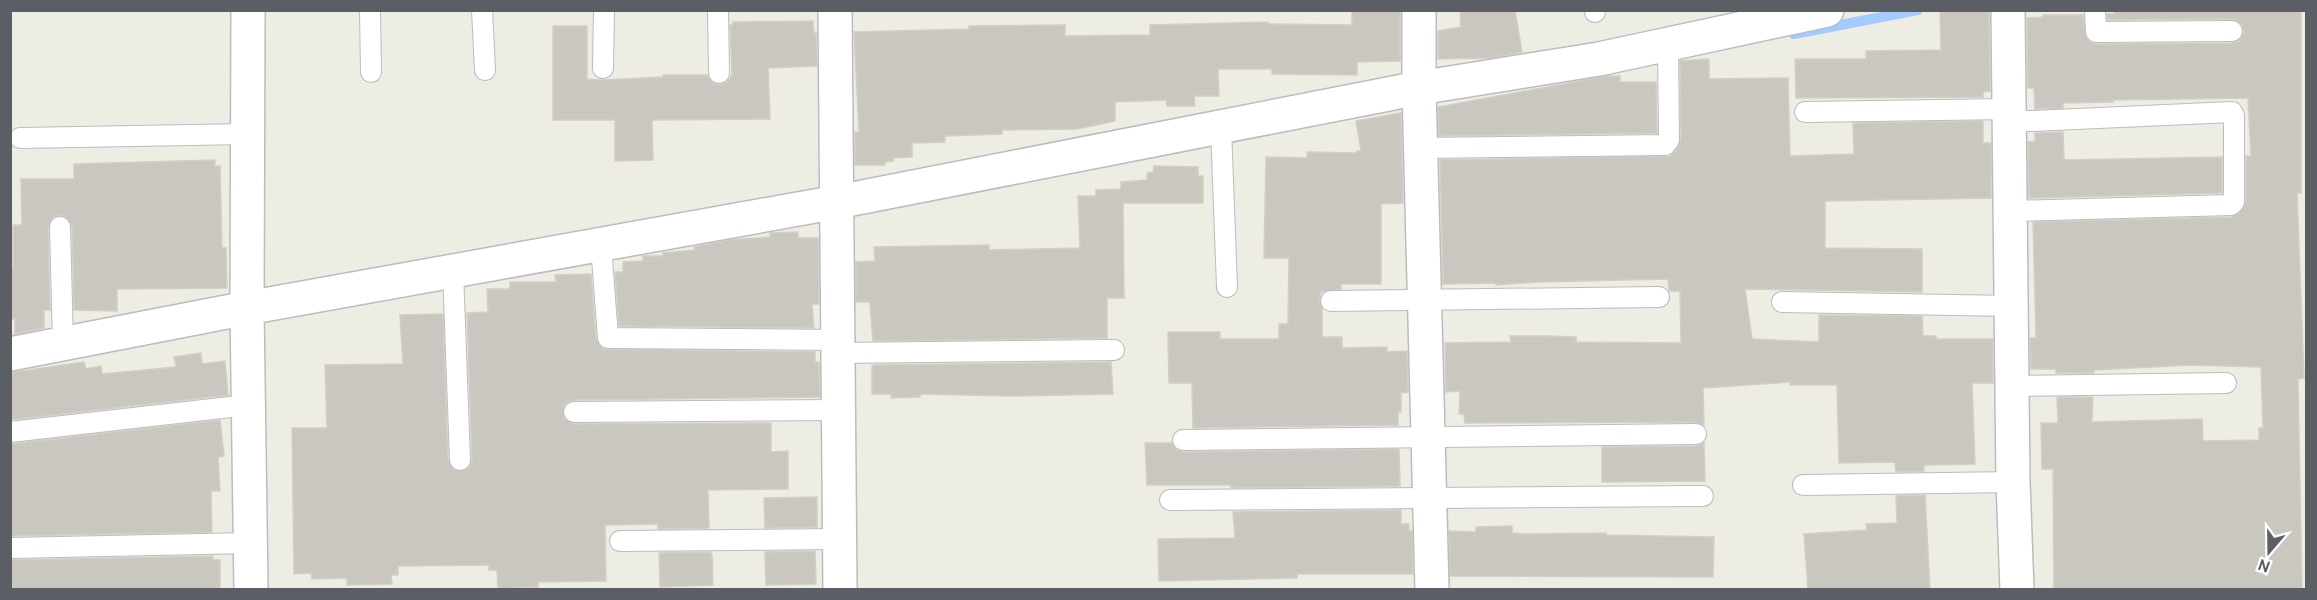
<svg xmlns="http://www.w3.org/2000/svg" width="2317" height="600" viewBox="0 0 2317 600" font-family="Cabin,sans-serif">
<style>
.lines{fill:none;stroke-linecap:round;stroke-linejoin:round}
.stream{stroke:#a2cbff;stroke-width:10}
.building{fill:#c9c7c0;stroke:#d3cfc2;stroke-width:1.5}
.service-casing{stroke:#bbbcc2;stroke-width:22}
.minor-casing{stroke:#bbbcc2;stroke-width:36}
.service{stroke:#fff;stroke-width:20}
.minor{stroke:#fff;stroke-width:33}
</style>
<rect width="100%" height="100%" fill="#eeede3"/>
<g class="lines">
<path class="stream" d="M1794,34L1918,10"/>
</g>
<path class="building" d="M1352,10H1400V61L1357,62V75L1272,74V69H1218L1219,96H1194L1195,106H1167L1166,100L1115,102V121L1077,129L1002,130V134L945,136V142L912,143V157L893,158V161L885,162V165H855V132H859L854,32L969,29V26L1065,25V36L1150,35V25L1268,22V24L1352,25Z
M1460,10H1515L1522,52L1490,58L1438,59V31L1461,27Z
M1950,10H1989L1990,91L1983,92V97L1796,98L1795,59H1866V51L1941,50L1940,11Z
M2114,10H2301V193H2297L2304,378L2298,379L2302,590H2054L2053,469H2042L2041,423H2058L2057,397H2093L2092,422L2202,419L2203,441L2259,440V428H2263L2261,367L2190,365L2094,370V373H2056V369H2031L2030,338H2036L2033,222L2231,217L2239,213L2246,203V156H2251L2248,98L2113,100V102L2063,103V108L2035,109L2034,88H2028L2027,18L2042,17L2043,15H2083L2086,38L2090,42L2096,44L2232,43L2239,41L2244,32L2242,24L2232,19L2107,20V14H2114Z
M813,21L814,33H816L817,66L768,68L770,119L652,120L653,160L615,161V120H553V26H587V79L603,80L663,77V75H707L713,83L720,85L726,83L732,75L730,25H733V22Z
M1709,59V79L1788,78L1790,156L1854,154L1853,123L1983,121V143H1991V198L1825,201V248L1922,249V292L1745,289L1752,339L1819,342V315L1922,316L1923,336H1936V339H1993V383H1972L1975,464L1924,465V471L1896,472L1895,462L1839,463L1837,385H1790V382L1703,388L1704,425L1696,422L1465,423L1464,414H1459L1460,391L1446,392L1445,343L1511,342L1510,336H1547L1576,337V342L1681,343L1680,291H1669L1668,279L1537,282L1496,285V283L1443,284L1440,160L1670,156L1678,147L1681,140L1680,61Z
M1607,76H1620V82H1656L1657,133L1439,136L1438,107Z
M1401,113L1403,203L1381,204V284H1341V289L1321,292L1319,301L1322,308V337H1342V348L1387,347V352L1407,351L1408,392L1401,393V412H1398V425L1193,428L1192,383H1169L1168,332H1220V339H1279V324H1288L1289,258H1264L1266,157L1307,158V152L1357,153V151H1361L1356,121Z
M2063,132L2064,160L2222,157V193L2029,198L2028,142L2035,141V133Z
M215,160V166H220L222,248H226L227,288L117,289V311L74,310L72,226L66,217L59,215L53,217L48,227L50,310H44V328L15,334V319H10V268H13V225H22L21,179H74V164Z
M1154,166L1198,167V176H1203V203H1123L1124,298H1107V338L873,341L870,302H856V262L875,261L874,247L989,245V250L1080,248L1078,196H1096V190L1121,189V182L1147,180V173L1153,172Z
M798,232V238H818L819,304H812L814,328L619,326L615,272H623V262L643,261V256H663V253L695,250L694,247L729,240L770,237V233Z
M591,274L596,339L603,349L815,352V362H819L820,397L574,400L567,402L563,407L564,419L574,424L771,423V452L788,451V489L708,490L709,528L658,529V524L605,525L606,581L538,582V587L498,589L497,570H489V565L398,566V575H391L392,584L347,585V578L312,579L311,573L294,574L292,428H327L325,365L403,364L400,315L443,314L448,460L454,470H466L470,466L472,460L467,313L488,312L487,289H510V282H556L555,275Z
M201,353L202,364L225,361L228,395L10,420V374L15,372L84,362L86,369L101,366L102,374L176,367L174,357Z
M1111,362L1113,394L1010,396L920,394V397L891,398V394H872V366L874,365Z
M220,420L224,456L218,457L220,491H211L212,532L10,536V444Z
M1145,443H1172L1177,450L1183,452L1399,449L1400,486L1231,488L1230,485H1147Z
M1704,443L1705,481L1602,482V447L1696,446Z
M1925,495L1930,590H1808L1804,534L1867,530L1866,524L1897,523L1896,496Z
M817,497V527L765,528L764,498Z
M1401,510V524H1409V531H1412L1413,574H1297V578L1159,581L1158,539L1235,538L1233,512Z
M1512,526V533L1524,534L1606,533V535L1714,537L1713,577L1450,576L1449,531L1476,532V527Z
M815,551L816,584L766,585L765,552Z
M710,552L712,554L713,585L660,587L659,553Z
M213,556V560H220V590H10V560Z"/>
<g class="lines">
<g class="service-casing">
<path id="service" d="M370,10L371,72
M482,10L485,70
M718,10L719,73
M1595,10V12
M2095,10L2096,32L2232,31
M603,68L604,10
M1805,112L2008,109
M2008,122L2232,112L2234,116V202L2231,205L2011,211
M1221,127L1227,287
M20,138L248,134
M1420,148L1665,145L1669,140L1668,43
M60,227L63,343
M601,245L608,338L838,340
M453,271L460,460
M1331,301L1659,297
M1782,302L2011,306
M838,353L1114,350
M2012,386L2226,383
M574,412L839,410
M10,432L248,405
M1183,440L1696,434
M1803,485L2013,482
M1170,500L1703,496
M620,541L839,539
M10,548L250,543"/>
</g>
<g class="minor-casing">
<path id="minor" d="M248,10L247,308L251,590
M835,10L840,590
M1419,10V88L1432,590
M2008,10L2013,482L2017,590
M10,354L247,308L837,202L1419,88L1599,59L1827,10"/>
</g>
<use href="#service" class="service"/>
<use href="#minor" class="minor"/>
</g>
<rect width="2317" height="600" fill="none" stroke="#5b5e64" stroke-width="24"/>
<g transform="translate(2269 552) rotate(200)" stroke="#ffffff" stroke-width="4.5" paint-order="stroke">
<path d="M0-4.5L10 22L0 15L-10 22Z" fill="#5b5e64"/>
<text y="-9" font-size="16" font-weight="bold" text-anchor="middle" fill="#5b5e64">N</text>
</g>
</svg>
